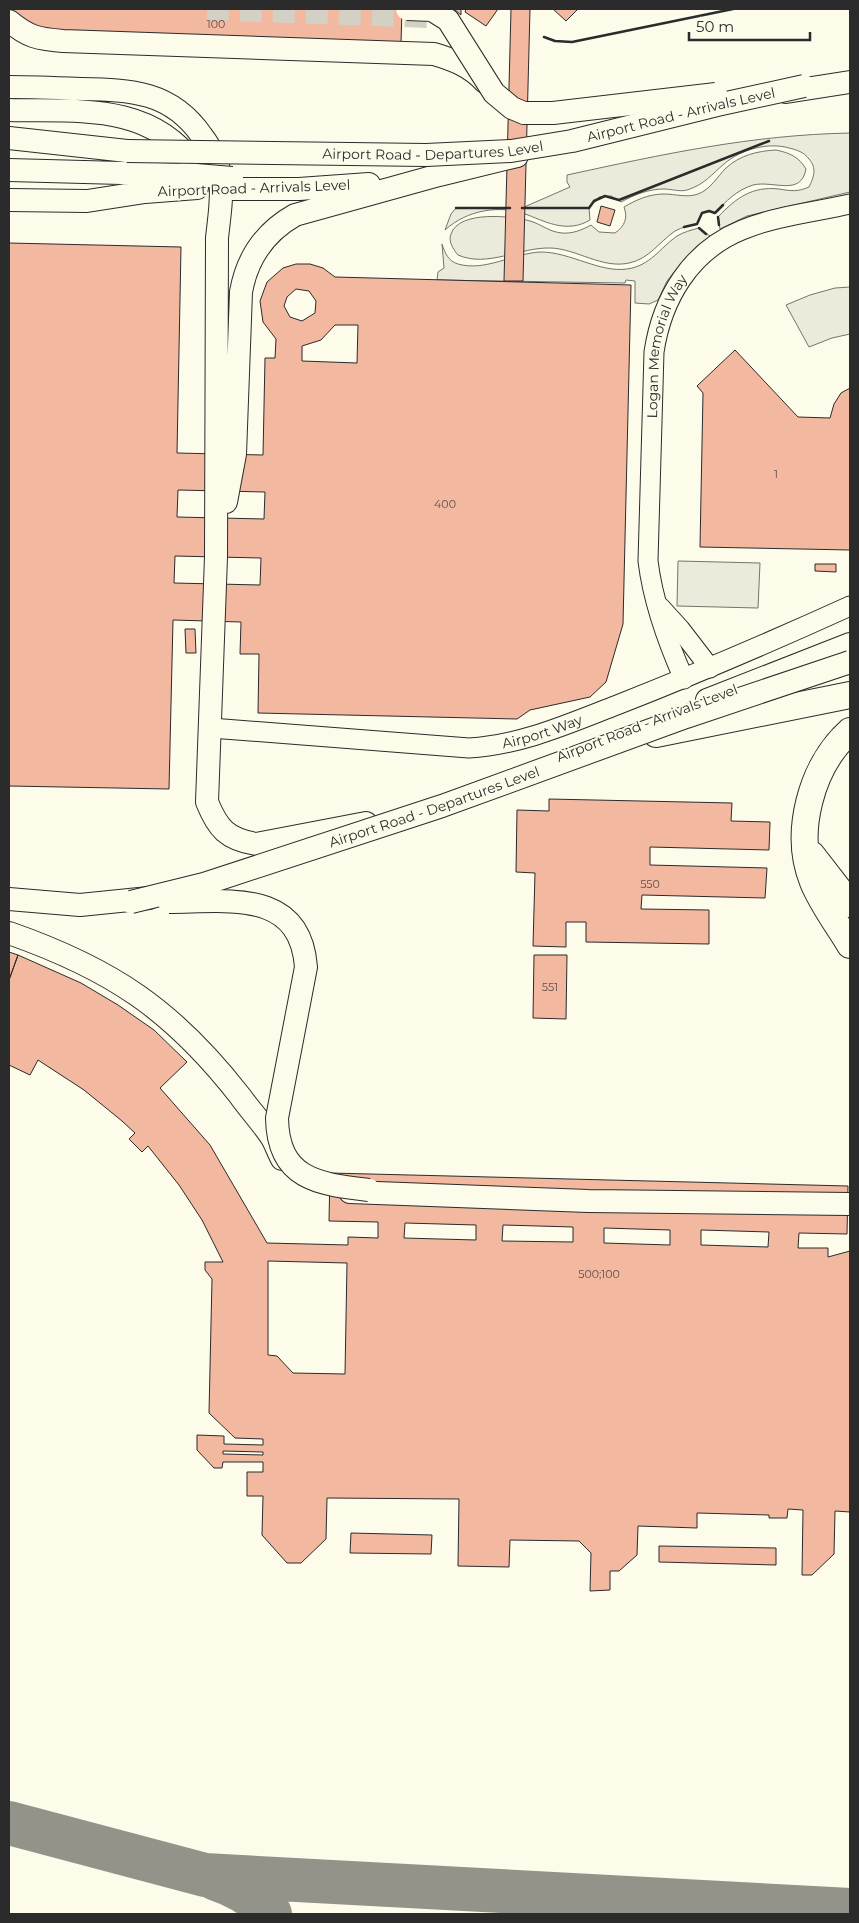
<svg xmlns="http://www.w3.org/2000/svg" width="859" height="1923" viewBox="0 0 859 1923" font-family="Montserrat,sans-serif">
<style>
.green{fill:#ecebdb;stroke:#74746e}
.parking{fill:#eceadb;stroke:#74746e}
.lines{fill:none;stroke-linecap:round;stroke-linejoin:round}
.taxiway{stroke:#94938a;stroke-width:44}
.building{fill:#f2b8a0;stroke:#2b2b2b;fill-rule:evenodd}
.major-tunnel{stroke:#d3d1c4;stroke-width:22;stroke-dasharray:22 11;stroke-linecap:butt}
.minor-casing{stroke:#2b2b2b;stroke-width:21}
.major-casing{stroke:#2b2b2b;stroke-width:24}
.highway-casing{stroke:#2b2b2b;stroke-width:28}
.minor{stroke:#fdfbea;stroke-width:19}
.major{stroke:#fdfbea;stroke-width:22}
.highway{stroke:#fdfbea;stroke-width:26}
.major-bridge-casing{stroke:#2b2b2b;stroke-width:24;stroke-linecap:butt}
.major-bridge{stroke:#fdfbea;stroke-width:22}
.wall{stroke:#2b2b2b;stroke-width:2.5}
.labels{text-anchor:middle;stroke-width:4;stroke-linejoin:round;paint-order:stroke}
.number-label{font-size:11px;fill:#5d4e48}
.street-label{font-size:14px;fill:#2b2b2b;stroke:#fdfbea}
</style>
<rect width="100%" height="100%" fill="#fdfbea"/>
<path class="green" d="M850,133V192L747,216L720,229L718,217C736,198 752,186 779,189C791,191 798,192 809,187C814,177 817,168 809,159C804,152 797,150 789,148C769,142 741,149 724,164C712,174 704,185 687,190C680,192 671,189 664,189C648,189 634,195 621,202L611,196L599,197L589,208L590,220C568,233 548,223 528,215C500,204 467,210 445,230L451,214L456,208H522L570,187L567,182V175C664,154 751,135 850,133Z
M776,150C790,153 799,157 806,169C801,197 773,180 753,185C737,190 726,201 715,213L709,211L702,213L697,224C690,226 682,227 675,231C659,242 649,259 629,263C602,269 577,249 551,248C519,247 488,268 458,255C453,249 448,241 451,234C459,210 512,216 530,221C541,224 549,232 562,233C572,234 582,230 591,225L599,232L615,233C625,226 628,218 624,207C636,200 649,194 664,194C675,194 687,198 698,194C711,189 717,177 726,168C740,155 758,151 776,150Z
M699,228L710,236L679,266L667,281L658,300L649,304L635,303V281L626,280L625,283L437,280L438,272L444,268L442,244C445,253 448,261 458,264C485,272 514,253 541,252C570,252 600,273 627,269C650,266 660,248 677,236C684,232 691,230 699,228Z"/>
<path class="parking" d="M850,287V334L832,338L809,347L786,305L810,295L835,288Z
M678,561L760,563L758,608L677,606Z"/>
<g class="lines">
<path class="taxiway" d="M9,1823L205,1875L850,1910
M216,1879C237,1886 256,1896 270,1914"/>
</g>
<path class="building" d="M9,9H402L401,43L44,33Z
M452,9H461V15L454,9Z
M466,9H498L486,26L465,12Z
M511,9H530L523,281H504Z
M553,9H578L566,21Z
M601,206L615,210L610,226L597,222Z
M9,243L181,247L177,453L263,455L265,358H275L276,339L263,322L260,301L267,282L283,268L296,264H310L323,268L335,277L631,285L623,624L606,682L590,697L530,710L517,719L258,713L259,654H240L241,622L173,620L169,789L9,786ZM296,289L309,291L316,301L315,313L302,321L290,317L284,306L287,297ZM335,325H358L357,363L302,361V346L321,340ZM178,490L265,492L264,519L177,517ZM175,556L261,558L260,585L174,583Z
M735,350L798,417L830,418L834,404L841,393L850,388V550L700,547L703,393L697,386Z
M815,564H836V572L815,571Z
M185,629H195L196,653H186Z
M549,799L732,803L731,821L770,822L769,850L650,847V865L767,868L765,898L642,895L641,909L709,910V944L586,942V922H566V947L533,946L535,873L516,872L517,810L549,811Z
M9,952L18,955L9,980Z
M18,955L81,983L118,1005L154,1030L187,1062L160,1088L210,1145L267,1243L348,1245V1237L378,1238V1222L329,1221L330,1173L848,1186L847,1234L799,1233L798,1248H828V1257L850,1251V1512L835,1511L834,1554L812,1575H802L803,1510L788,1509L787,1518H769V1515L697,1513V1528L638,1526L637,1555L619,1571H610V1590L590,1591L591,1553L579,1541L510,1540L509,1567L458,1566L459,1499L327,1498L326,1539L301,1563H287L262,1535L263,1496H247V1472H263V1462H223L222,1468H214L197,1450V1435L224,1436V1444L263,1445V1439L235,1438L209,1413L212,1279L205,1270V1262H223L202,1220L179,1185L148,1146L142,1152L129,1139L135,1133L122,1121L84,1090L38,1060L30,1075L9,1065V980ZM405,1223L476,1225V1240L404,1238ZM503,1225L573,1227V1242L502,1241ZM604,1228L670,1230V1245L604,1243ZM701,1230L769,1232L768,1247L701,1245ZM268,1261L347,1263L345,1374L293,1373L277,1356L268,1355ZM223,1451L263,1452V1455L223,1454Z
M534,955H567L566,1019L533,1018Z
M351,1533L432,1535L431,1554L350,1553Z
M659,1546L776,1548V1565L659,1562Z"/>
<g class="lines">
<path class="major-tunnel" d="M207,9L429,17"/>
<g class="minor-casing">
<g id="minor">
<path d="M660,607L680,629L710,668"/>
<path id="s1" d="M684,679C667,641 653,602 648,561L654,352C662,299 690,251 742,230C775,216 815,212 850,204"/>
<path id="s2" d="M211,728L469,748C521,745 568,724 617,705C696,674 773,641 850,606"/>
</g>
</g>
<g class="major-casing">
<path id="major" d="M9,21C28,37 38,39 63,41L434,54C454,60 470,66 485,82
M9,87C33,87 57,88 81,89C131,90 171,91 202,136C211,148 219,162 220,177C223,197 219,218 217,238L216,557L207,802C218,829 227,839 256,844L366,823
M786,92L850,82
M9,110C77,112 149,102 194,164
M9,138L127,151
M9,170L196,175
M232,189H299L369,184
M9,200L87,201L145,192L197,188
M226,502L235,454L241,292C247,258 265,232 295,215L439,175L517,156
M707,700L850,644
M9,899L80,905L149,898
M9,933C112,969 173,1010 240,1096C250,1110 263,1124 272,1138C276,1145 278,1152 282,1159
M350,1192L588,1201L850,1204"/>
</g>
<g class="highway-casing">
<path id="highway" d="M850,731C811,766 793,833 813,882C822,904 838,925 850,945
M656,734L850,695
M812,855L850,904"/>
</g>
<use href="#minor" class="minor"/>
<use href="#major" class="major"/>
<use href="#highway" class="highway"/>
<g class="major-bridge-casing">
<g id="major-bridge">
<path d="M407,9L432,10L448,20L494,93L512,108L524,113H553L716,94"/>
<path id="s3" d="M127,151L426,155L511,151L572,141L717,105L804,86"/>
<path d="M196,175L232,178"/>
<path id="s4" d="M131,902L204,884L442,806L686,717L850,662"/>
<path d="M169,902C226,902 300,888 306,967L277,1118C278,1180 319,1184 369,1190"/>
</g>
</g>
<use href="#major-bridge" class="major-bridge"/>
<path class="wall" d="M544,37L555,41L572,42L733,9
M456,208H510
M522,208H589L594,201L605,196L619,200L769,141
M718,217L719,225
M684,227L697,224L702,213L709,211L715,213L723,205
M699,228L706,234"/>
</g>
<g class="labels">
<g class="number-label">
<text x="216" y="28">100</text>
<text x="776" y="478">1</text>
<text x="445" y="508">400</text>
<text x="650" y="888">550</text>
<text x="550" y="991">551</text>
<text x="599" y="1278">500;100</text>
</g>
<g class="street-label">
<text dy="5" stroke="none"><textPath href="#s3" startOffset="558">Airport Road - Arrivals Level</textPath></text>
<text dy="5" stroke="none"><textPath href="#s3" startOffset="306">Airport Road - Departures Level</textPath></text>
<text transform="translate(254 188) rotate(-2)" y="5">Airport Road - Arrivals Level</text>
<text dy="5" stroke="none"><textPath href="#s1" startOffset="341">Logan Memorial Way</textPath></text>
<text transform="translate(647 723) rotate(-21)" y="5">Airport Road - Arrivals Level</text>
<text dy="5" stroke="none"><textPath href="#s2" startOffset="334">Airport Way</textPath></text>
<text dy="5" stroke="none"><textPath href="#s4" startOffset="318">Airport Road - Departures Level</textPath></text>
</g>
</g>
<rect width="859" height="1923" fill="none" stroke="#2b2b2b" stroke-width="20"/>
<path d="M689 32v8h121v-8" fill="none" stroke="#2b2b2b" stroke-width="2.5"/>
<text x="696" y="32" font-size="15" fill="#2b2b2b" stroke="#fdfbea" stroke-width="4" paint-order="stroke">50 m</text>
</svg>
